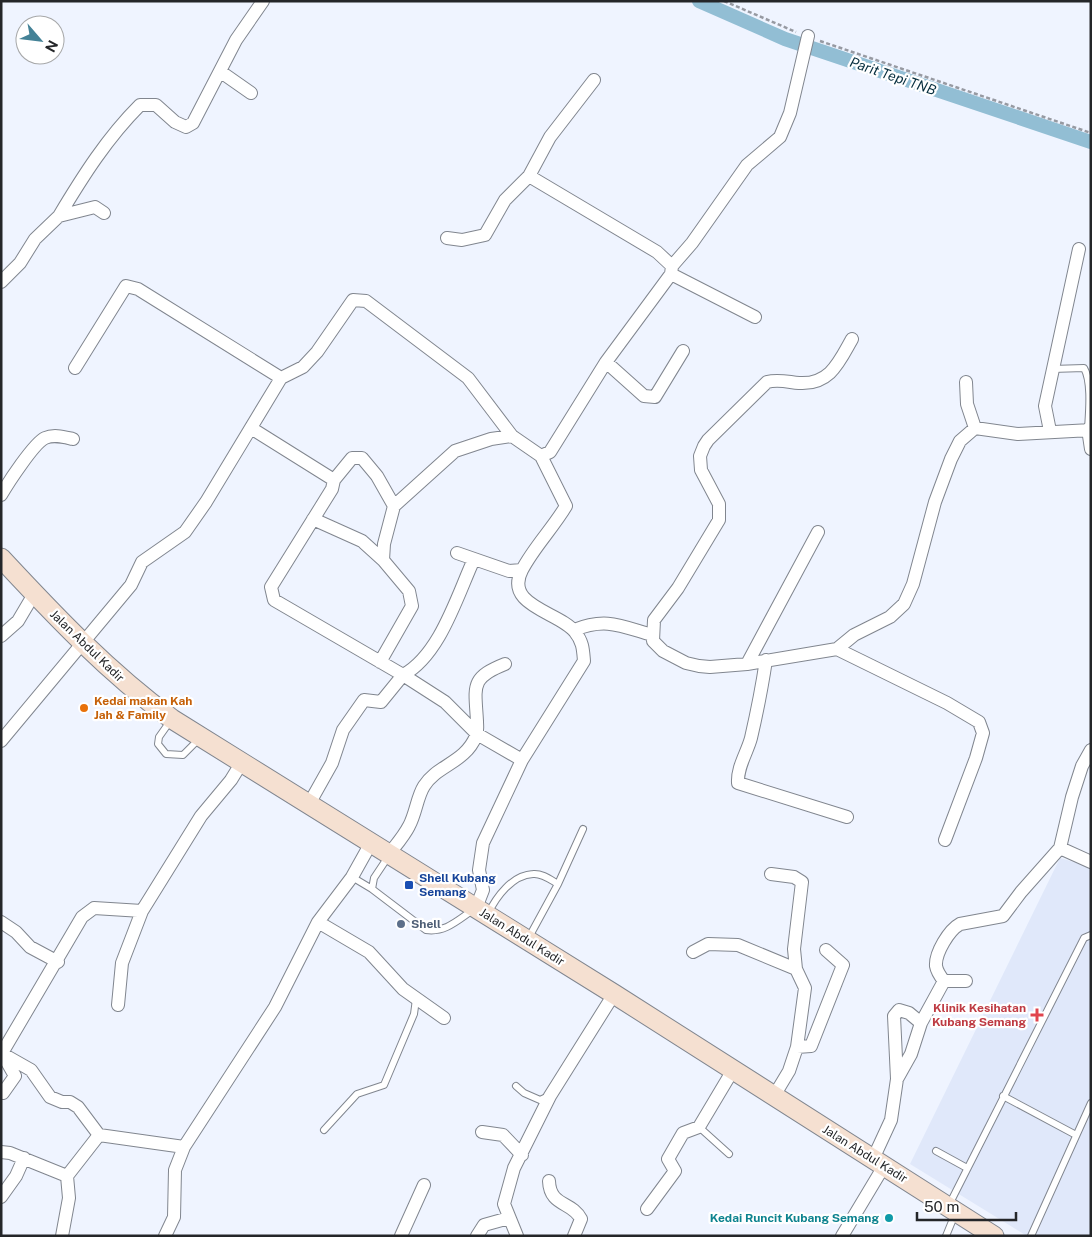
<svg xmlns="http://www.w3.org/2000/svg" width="1092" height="1237" viewBox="0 0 1092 1237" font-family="'Public Sans',sans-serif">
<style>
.built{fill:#e0e8fa}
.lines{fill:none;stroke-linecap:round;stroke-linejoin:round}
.canal{stroke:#92bed4;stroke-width:14}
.service-casing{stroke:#81868f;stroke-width:8}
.minor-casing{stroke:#81868f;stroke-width:14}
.secondary-casing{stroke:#81868f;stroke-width:21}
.path{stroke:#979aa2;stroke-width:2.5;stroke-dasharray:4 2.5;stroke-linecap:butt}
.service{stroke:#fff;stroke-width:6}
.minor{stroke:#fff;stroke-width:12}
.secondary{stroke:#f5e0d1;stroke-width:19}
.food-dot{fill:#e8710a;stroke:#fff;stroke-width:2}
.transit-dot{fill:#1a4fb4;stroke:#fff;stroke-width:2}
.service-dot{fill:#5c6f8a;stroke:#fff;stroke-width:2}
.health-dot{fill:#e0444e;stroke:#fff;stroke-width:2}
.culture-dot{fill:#0f9aa8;stroke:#fff;stroke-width:2}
.labels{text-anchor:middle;stroke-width:4.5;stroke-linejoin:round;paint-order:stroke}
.street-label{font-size:12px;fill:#242629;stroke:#fff}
.food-label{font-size:12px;font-weight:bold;fill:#c56008;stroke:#fff;text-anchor:start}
.transit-label{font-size:12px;font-weight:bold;fill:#164399;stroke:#fff;text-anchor:start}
.service-label{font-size:12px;font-weight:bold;fill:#4e5e75;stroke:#fff;text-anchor:start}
.health-label{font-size:12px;font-weight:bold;fill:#be3a42;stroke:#fff;text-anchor:end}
.culture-label{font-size:12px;font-weight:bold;fill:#0d838f;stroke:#fff;text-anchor:end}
.water-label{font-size:14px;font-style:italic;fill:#062e3e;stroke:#fff}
</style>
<rect width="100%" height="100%" fill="#eff4ff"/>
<path class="built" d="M1060,858L1091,867V1236H1027L910,1164Z"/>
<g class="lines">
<path class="canal" d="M699,1L785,39L1091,142"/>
<g class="service-casing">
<path id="service" d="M1052,369L1084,368C1092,382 1089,412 1088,429
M171,720L159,737L158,744L166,754L183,755L200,738
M388,857L374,878L372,889L426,930C445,933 458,920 473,910
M352,877L372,889
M488,914C496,897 512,875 533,874C542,873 551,880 558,884
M528,939L558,884L583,829
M516,1086L524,1093L540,1100L549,1096
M1003,1096L1076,1135
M699,1127L729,1154
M324,1130L357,1094L384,1085L414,1014L416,999
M936,1151L967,1168
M949,1205L1084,938L1091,935
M946,1236L955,1214
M1031,1236L1091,1103"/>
</g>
<g class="minor-casing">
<path id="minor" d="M221,72L251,93
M529,176L657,252L672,266
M59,216C83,176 107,138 140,105H156L175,122L186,127L193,123L236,40L263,1
M447,238L462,240L485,235L505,200L529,176L550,137L594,80
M671,274L755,317
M1,282L20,263L35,239L59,216L95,207L104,213
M852,339C839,362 830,385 799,383C788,382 778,379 767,382L708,440L704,446L700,456L701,470L719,504V520L678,588L654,620L653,641L663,651L686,663L699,666L710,667L747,664L837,649L854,635L890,617L904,604L913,584L935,502L951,459L960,441L975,428L1018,434L1091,430
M606,362L644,396L655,397L683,351
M75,368L126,286L138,289L281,378
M966,382L967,404L975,428
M251,428L334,480
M1088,429L1091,449
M1050,431L1045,406L1079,249
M541,456L550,452L606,362L671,274L672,266L692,243L747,165L780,137L790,113L808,36
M1,495C8,483 34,443 45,438C54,434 64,437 73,439
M394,506L455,451L491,439L512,436
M313,519L362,541L383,560L409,591L412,606L380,662
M457,553L509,571L522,570
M383,560L384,544L394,506L377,476L362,458H352L334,480L332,489L271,587L274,600L403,675C440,655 457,596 474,559
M574,630C606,617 621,626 652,635
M1,636L18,621L34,594
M837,649L947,703L979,722L983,733L976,758L945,840
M766,660C762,687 757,712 751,738C747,753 737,767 738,783L847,817
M747,664L818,532
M1,741L131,585L142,562L185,532L206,502L281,378L303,367L317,352L353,300L366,301L468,378L512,436L541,456L566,506C553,528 534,547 522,570C503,606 560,612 575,632C583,642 583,649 584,661L522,760L483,843L479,870L483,890L476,908
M309,804L332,763L343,730L364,700L381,702L403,675L445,702L477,734L522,760
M1060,848L1091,862
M389,854C396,845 404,836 409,826C416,813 417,797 424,786C437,765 465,763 476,736C478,731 477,726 477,721C475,686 470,678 505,664
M771,874L794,877L802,882L794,949L796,969
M1,922L16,932L30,947L58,962
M318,922L369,952L403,989L444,1018
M693,952L708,944L738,945L796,969L805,988L797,1047L789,1071L774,1096
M966,981H944C940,976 937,972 936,966C935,953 949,930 960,924L1003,916L1021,892L1060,848L1072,797L1082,766L1091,750
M118,1005L122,963L142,911L201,816L231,780L242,762
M797,1047L811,1046L843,965L826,950
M1,1053L31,1070L50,1097L62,1102H70L78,1107L99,1135
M897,1079L894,1016L899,1010L909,1013L921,1023
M3,1093L15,1076L2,1053L82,917L94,908L142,911
M482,1132L503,1135L522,1155
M1,1152L10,1153L67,1176
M873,1159L891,1120L897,1079L911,1054L921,1023L944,981
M549,1181C550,1207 572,1201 581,1219L574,1236
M1,1197L16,1176L24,1158
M647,1209L675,1171L668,1159L683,1133L699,1127L733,1070
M62,1236L69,1198L67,1176L99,1135L184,1147
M165,1236L174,1217L175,1170L184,1147L275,1007L318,922L352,877L371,843
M401,1236L424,1185
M477,1236L484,1225L509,1218
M517,1236L504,1204L514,1168L550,1096L614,994
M842,1236L884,1166"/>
</g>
<g class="secondary-casing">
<path id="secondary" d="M1,558C55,616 108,672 172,719L614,994L994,1236"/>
</g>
<path class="path" d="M724,1L796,32
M820,41L1091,133"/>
<use href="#service" class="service"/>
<use href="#minor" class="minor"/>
<use href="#secondary" class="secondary"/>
</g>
<circle class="food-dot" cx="84" cy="708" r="5"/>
<rect class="transit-dot" x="404" y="880" width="10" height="10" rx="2.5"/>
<circle class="service-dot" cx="401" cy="924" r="5"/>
<path class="health-dot" d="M1034.5 1007.5h5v5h5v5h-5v5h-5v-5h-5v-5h5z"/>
<circle class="culture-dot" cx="889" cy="1218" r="5"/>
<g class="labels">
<g class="street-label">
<text transform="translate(87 646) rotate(44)" y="4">Jalan Abdul Kadir</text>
<text transform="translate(522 937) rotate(32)" y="4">Jalan Abdul Kadir</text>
<text transform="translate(865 1154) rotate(32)" y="4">Jalan Abdul Kadir</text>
</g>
<g class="food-label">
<text x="94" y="705">Kedai makan Kah<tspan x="94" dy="14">Jah &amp; Family</tspan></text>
</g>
<g class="transit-label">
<text x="419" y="882">Shell Kubang<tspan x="419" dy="14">Semang</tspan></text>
</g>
<g class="service-label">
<text x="411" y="928">Shell</text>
</g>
<g class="health-label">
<text x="1026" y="1012">Klinik Kesihatan<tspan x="1026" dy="14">Kubang Semang</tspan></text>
</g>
<g class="culture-label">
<text x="879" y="1222">Kedai Runcit Kubang Semang</text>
</g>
<g class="water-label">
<text transform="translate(893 76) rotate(19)" y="5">Parit Tepi TNB</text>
</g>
</g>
<rect width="1092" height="1237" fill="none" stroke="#242629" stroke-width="5"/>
<g transform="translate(40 40) rotate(118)"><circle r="24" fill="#ffffff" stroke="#a7a8a9"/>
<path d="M0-4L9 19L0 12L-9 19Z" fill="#448297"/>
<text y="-8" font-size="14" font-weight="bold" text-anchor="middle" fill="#242629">N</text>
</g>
<path d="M917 1212v8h99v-8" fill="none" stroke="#242629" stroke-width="2.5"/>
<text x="924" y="1212" font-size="15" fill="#242629" stroke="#ffffff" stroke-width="4" paint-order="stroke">50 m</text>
</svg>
